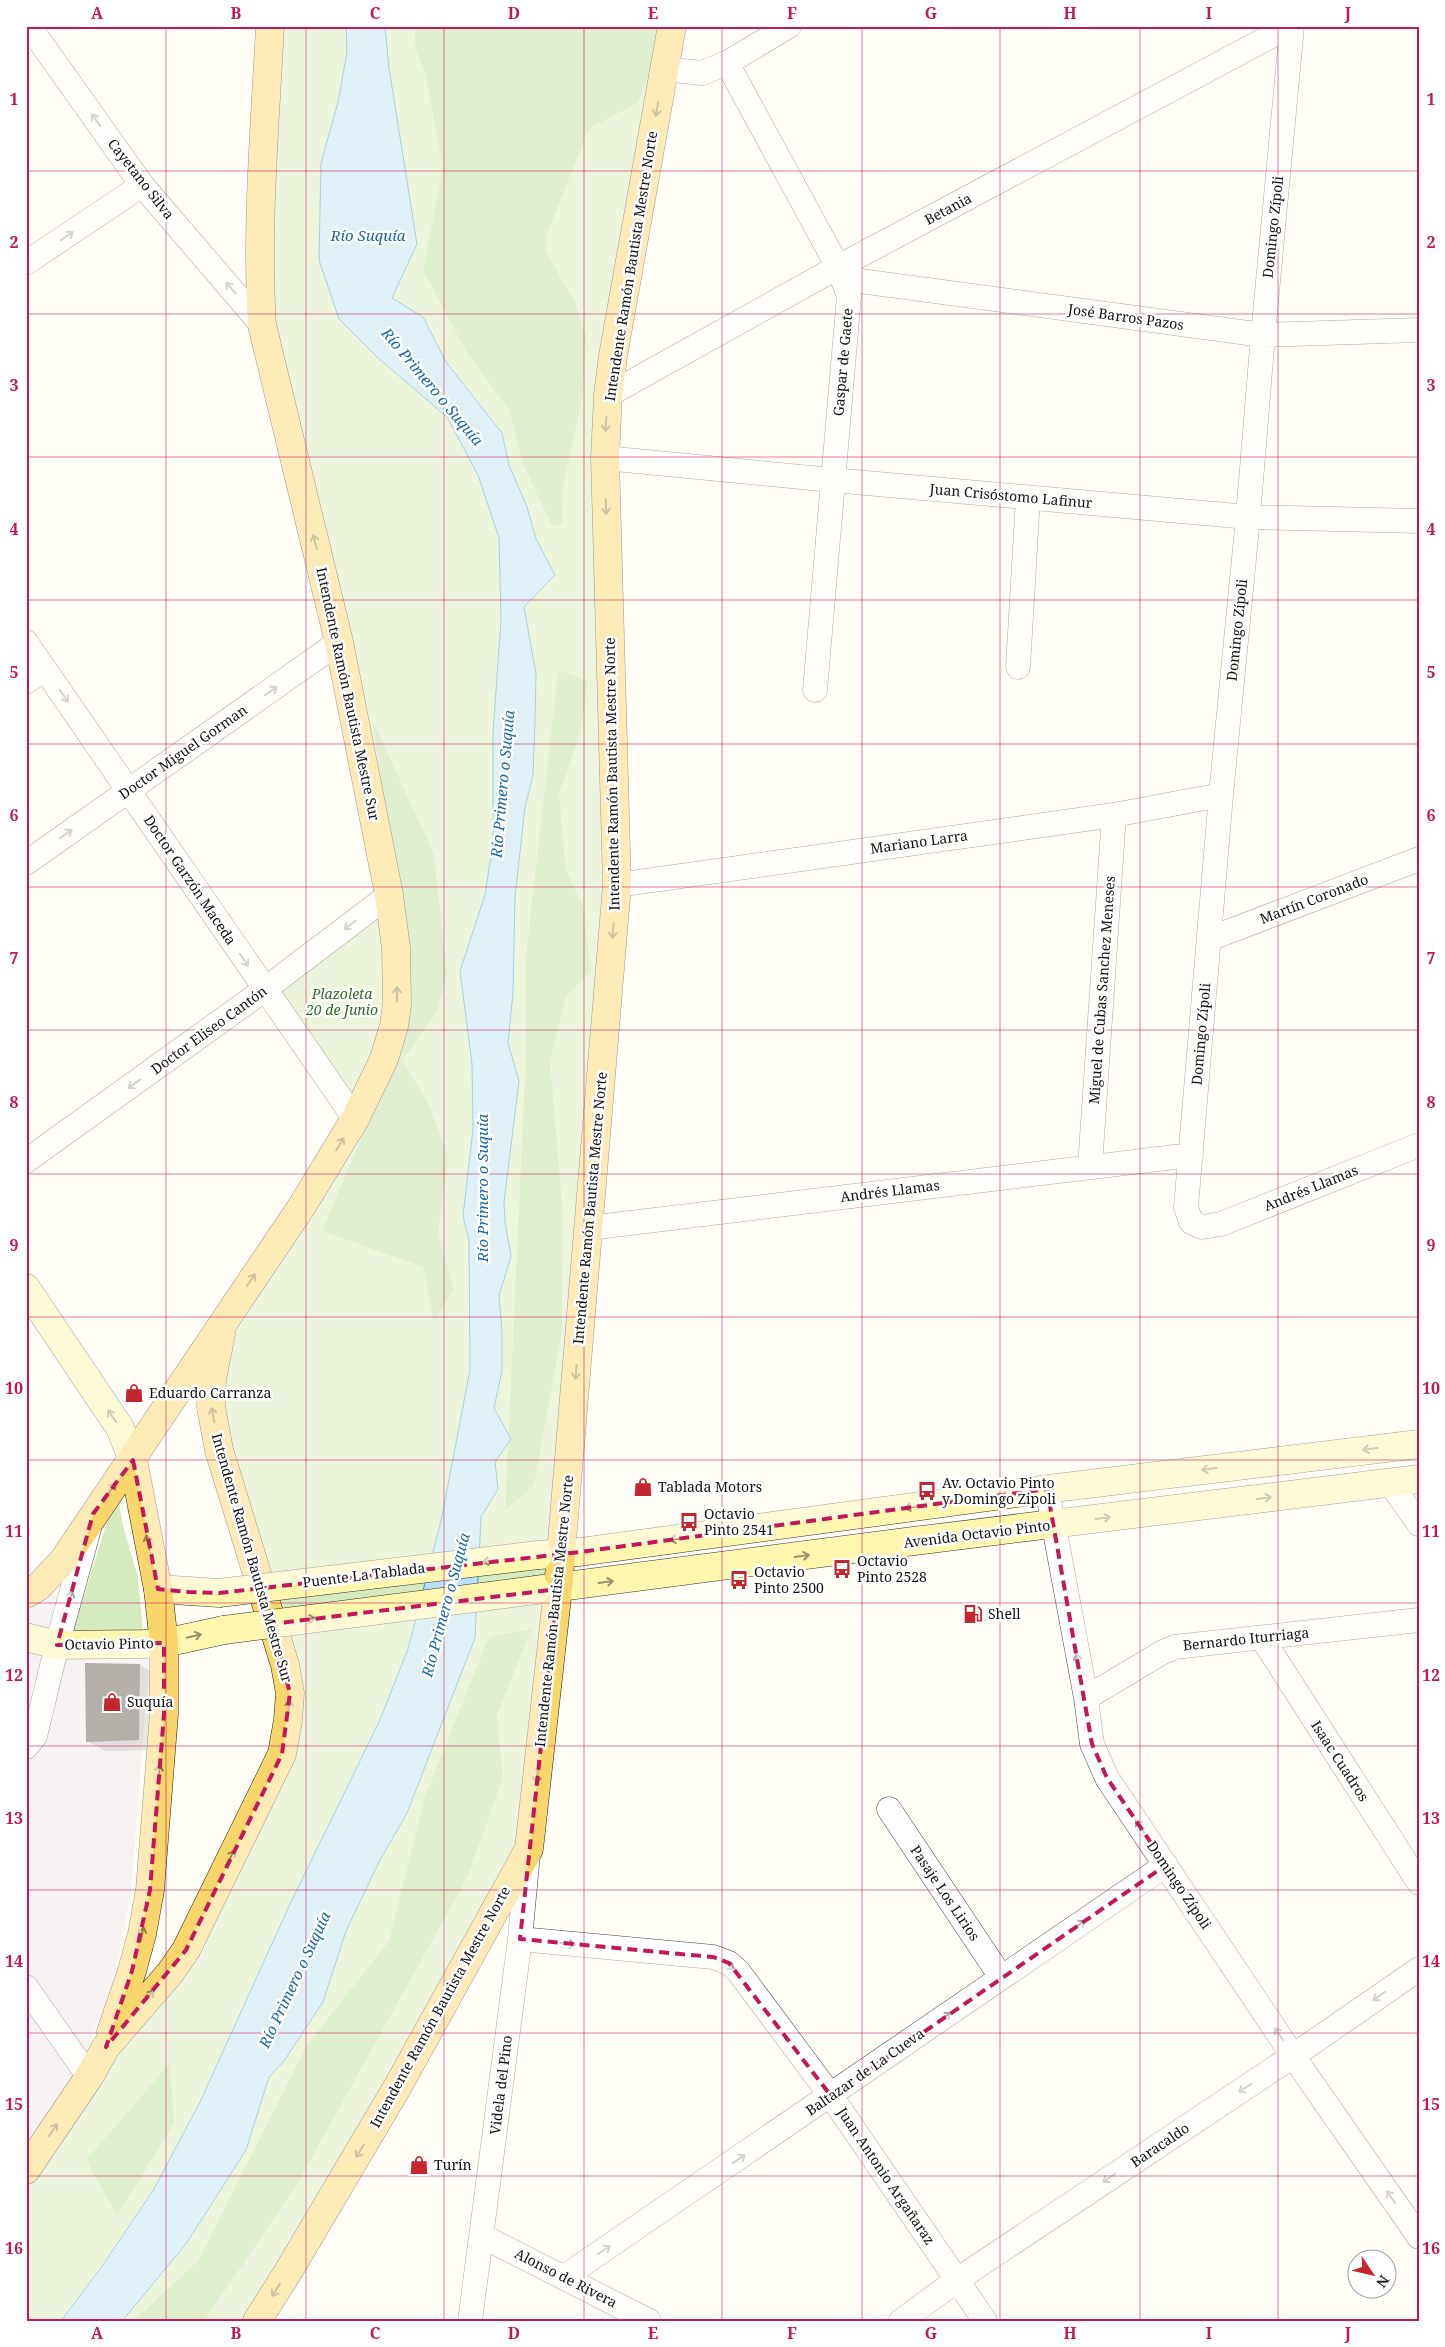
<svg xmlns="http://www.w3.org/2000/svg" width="1445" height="2347" viewBox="0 0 1445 2347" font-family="'Noto Serif',serif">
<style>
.industrial{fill:#eee6ef}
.green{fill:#d5ebbd}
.forest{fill:#b9dc9c}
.water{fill:#b9e0f7;stroke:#3f96cf}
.shadow{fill:#0003}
.building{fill:#5a524d}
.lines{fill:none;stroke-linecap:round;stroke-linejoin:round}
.street-casing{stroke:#444;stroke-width:25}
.secondary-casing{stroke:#333;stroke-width:29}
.primary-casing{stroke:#222;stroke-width:29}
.street{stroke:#fff;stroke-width:24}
.secondary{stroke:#fff6b0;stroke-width:28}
.primary{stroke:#f9d66b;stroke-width:28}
.secondary-bridge-casing{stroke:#333;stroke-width:29;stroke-linecap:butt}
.secondary-bridge{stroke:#fff6b0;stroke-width:28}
.oneway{stroke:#917d42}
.oneway2{stroke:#a0a0a0}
.oneway3{stroke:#948f68}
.marked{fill:none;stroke:#c2185b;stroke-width:4;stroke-dasharray:10 6;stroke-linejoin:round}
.grid{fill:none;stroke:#c2185b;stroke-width:1;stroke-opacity:0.55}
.labels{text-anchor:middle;stroke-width:5;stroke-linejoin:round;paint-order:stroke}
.street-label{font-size:14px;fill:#111;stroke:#fff}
.park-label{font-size:14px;font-style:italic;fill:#2f6b1f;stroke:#fff}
.poi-label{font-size:14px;fill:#111;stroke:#fff;text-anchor:start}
.water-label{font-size:15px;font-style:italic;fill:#1768a6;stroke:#fff}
.neatline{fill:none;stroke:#c2185b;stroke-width:2}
.grid-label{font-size:16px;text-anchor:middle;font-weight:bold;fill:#c2185b}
</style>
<rect width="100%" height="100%" fill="#fffdf5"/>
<path class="industrial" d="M26,1580L33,1581L149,1659L131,1893L112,1987L73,2085L26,2153Z"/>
<path class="green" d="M270,26H346L347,52L338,102L321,163L319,260L339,319L377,357L447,417L478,475L499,538L501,619L493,734V842L485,895L460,971L472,1064L473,1129L463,1216L469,1241L470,1370L441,1521L408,1649L379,1722L290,1904L200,2102L154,2189L103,2265L61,2321H26V2170L170,1973L288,1720L219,1450L224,1320L302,1206L397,1004L262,325Z
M385,26H672L613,356L617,885L529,1849L257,2321H122L186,2244L246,2150L269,2077L284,2061L323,2002L346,1931L379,1862L407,1813L475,1638L481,1517L498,1489L495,1462L511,1439L494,1408L502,1371V1330L499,1296L511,1256L505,1222L504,1202L519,1081L508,1043L513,993L515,897L525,807L533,775L536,674L524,607L555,574L536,539L527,507L509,465L502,433L446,362L423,317L392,298L417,244L389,68Z
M384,914L387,1004L377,1050L354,1102L279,992Z
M119,1504L123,1526L138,1577L143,1634H72L107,1522Z"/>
<path class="forest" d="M416,26H661L656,55L638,103L589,128L547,234L545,251L574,300L586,335L583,394L563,487L562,525L552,526L523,464L509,410L466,351L423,270L443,167L426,77L414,42Z
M558,670L588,681L580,735L559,794L566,870L583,906L591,972L566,996L550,1062L563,1213L562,1332L534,1485L505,1511L526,1056V956Z
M372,719L434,854L447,975L436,1013L402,1061L428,1102L448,1157L438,1233L454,1290L434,1322L423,1267L322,1231L394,1061L411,991Z
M531,1629L497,1715L503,1778L467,1878L296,2186L204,2321H133L198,2261L307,2045L389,1941L425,1797L489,1637Z
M170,2063L174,2123L117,2216L86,2160Z"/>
<path class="water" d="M346,26H385L389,68L417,244L392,298L423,317L446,362L502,433L509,465L527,507L536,539L555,575L524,607L536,674L535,721L533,775L525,807L515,897L513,993L508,1043L519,1081L504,1202L505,1222L511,1256L499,1296L502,1330V1371L494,1408L511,1439L495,1462L498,1489L481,1517L475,1638L407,1813L379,1862L346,1931L323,2002L284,2061L269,2077L246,2150L186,2244L122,2321H61L103,2265L154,2189L200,2102L290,1904L379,1722L408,1649L441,1521L470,1370L469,1241L463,1216L473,1129L472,1064L460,971L485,895L493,842V734L501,619L499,538L478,475L447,417L377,357L339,319L319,260L321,163L338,102L347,52Z"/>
<path class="shadow" d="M140,1665L158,1675L157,1750L105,1751L87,1741Z"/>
<path class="building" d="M85,1663L140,1664L139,1740L86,1742Z"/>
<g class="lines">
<g class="street-casing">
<path id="street" d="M29,26L142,185L262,325
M1292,26L1263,335L1248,517L1221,795L1186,1207L1191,1222L1202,1227L1221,1224L1419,1145
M727,63L838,267L849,296L815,690
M664,69L702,73L727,63L789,26
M26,263L142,185
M838,267L860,281L1263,335L1419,330
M608,395L838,267L1290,26
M605,458L832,480L1248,517L1419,521
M26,642L355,1119
M1018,667L1028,498
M26,682L45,669
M26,863L339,642
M617,885L1114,815L1221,795
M1209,939L1419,859
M26,1161L264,990L389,895
M1090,1166L1114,815
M589,1228L1191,1155
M1390,1483L1419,1524
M1047,1489L1086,1698L1092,1744L1107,1778L1293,2056L1419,2237
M1262,1638L1419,1883
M1086,1698L1163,1652L1175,1647L1419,1620
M26,1747L35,1736L57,1645L89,1529
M889,1809L1001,1977
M520,1939L713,1957L729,1963L738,1971L831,2096L985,2321
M26,1987L89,2077
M482,2236L649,2321
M564,2277L1166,1865
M470,2321L520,1939L528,1854
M901,2321L957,2280L1293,2056L1419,1969"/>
</g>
<g class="secondary-casing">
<path id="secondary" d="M26,1288L120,1428L133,1460
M538,1555L580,1552L1047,1489L1419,1444
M158,1589L219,1593
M536,1590L914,1541L1419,1479
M26,1637L57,1645L143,1644L164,1643L224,1630"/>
</g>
<g class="primary-casing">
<path id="primary" d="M26,1594L38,1587L63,1561L302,1206L355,1119L384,1059L394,1026L397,1004L396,948L389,895L339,642L262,325C256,225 265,126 270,26
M111,2032L132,1971L142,1934L150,1890L164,1714V1643L158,1589L133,1460
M26,2170L89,2077L106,2047L170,1973L186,1950L282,1754L288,1720L290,1693L285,1665L219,1450L211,1407L212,1379L221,1334
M257,2321L288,2272L398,2086L529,1849L558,1589L617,885L605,458L608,395L613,356L672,26"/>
</g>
<use href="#street" class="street"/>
<use href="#secondary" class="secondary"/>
<use href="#primary" class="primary"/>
<g class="secondary-bridge-casing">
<path id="secondary-bridge" d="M219,1593L538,1555
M224,1630L536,1590"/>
</g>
<use href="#secondary-bridge" class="secondary-bridge"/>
</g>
<defs><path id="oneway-shaft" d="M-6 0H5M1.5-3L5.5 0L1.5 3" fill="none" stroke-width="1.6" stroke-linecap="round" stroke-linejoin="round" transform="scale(1.25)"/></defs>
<g class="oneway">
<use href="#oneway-shaft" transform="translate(657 109) rotate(100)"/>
<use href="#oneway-shaft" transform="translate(606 424) rotate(93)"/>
<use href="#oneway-shaft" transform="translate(606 507) rotate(88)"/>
<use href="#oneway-shaft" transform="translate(315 542) rotate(-104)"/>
<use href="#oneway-shaft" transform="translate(613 931) rotate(95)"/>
<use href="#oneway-shaft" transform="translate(397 994) rotate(-91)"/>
<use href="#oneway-shaft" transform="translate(340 1144) rotate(-59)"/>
<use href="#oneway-shaft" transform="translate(251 1280) rotate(-56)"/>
<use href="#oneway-shaft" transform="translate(576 1372) rotate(95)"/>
<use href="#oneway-shaft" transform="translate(213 1415) rotate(-100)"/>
<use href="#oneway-shaft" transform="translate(111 1489) rotate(-55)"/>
<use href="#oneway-shaft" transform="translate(148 1542) rotate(-103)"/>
<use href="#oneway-shaft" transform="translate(289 1707) rotate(-86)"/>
<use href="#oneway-shaft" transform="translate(159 1772) rotate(-85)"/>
<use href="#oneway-shaft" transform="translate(537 1776) rotate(96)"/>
<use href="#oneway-shaft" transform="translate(231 1857) rotate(-64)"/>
<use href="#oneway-shaft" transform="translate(142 1934) rotate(-78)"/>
<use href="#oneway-shaft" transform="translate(149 1996) rotate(-49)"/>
<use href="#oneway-shaft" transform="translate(53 2130) rotate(-56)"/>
<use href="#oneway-shaft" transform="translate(360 2151) rotate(121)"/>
<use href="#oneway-shaft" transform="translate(276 2290) rotate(122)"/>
</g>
<g class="oneway2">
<use href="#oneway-shaft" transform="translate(96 120) rotate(-126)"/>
<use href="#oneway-shaft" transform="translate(67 236) rotate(-34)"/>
<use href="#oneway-shaft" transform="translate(231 288) rotate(-131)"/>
<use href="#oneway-shaft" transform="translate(271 691) rotate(-35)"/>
<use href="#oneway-shaft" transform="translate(64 696) rotate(55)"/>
<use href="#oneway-shaft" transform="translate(66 834) rotate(-35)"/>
<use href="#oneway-shaft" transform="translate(350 925) rotate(143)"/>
<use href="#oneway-shaft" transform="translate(244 960) rotate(56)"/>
<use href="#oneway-shaft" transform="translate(134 1084) rotate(144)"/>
<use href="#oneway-shaft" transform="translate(70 1598) rotate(-74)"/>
<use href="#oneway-shaft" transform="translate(1078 1661) rotate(-101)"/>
<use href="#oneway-shaft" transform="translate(1140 1826) rotate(-124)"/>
<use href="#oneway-shaft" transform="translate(1079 1925) rotate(-34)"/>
<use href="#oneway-shaft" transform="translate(568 1944) rotate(5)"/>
<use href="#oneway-shaft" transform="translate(728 1965) rotate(31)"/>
<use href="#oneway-shaft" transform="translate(1379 1996) rotate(145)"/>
<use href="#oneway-shaft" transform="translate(945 2017) rotate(-35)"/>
<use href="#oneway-shaft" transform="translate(1279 2034) rotate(-124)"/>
<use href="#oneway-shaft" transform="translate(1245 2088) rotate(146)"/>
<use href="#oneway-shaft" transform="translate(739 2159) rotate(-34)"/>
<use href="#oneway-shaft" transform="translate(1109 2178) rotate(146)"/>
<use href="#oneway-shaft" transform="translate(1391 2197) rotate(-125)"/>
<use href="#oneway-shaft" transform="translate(604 2250) rotate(-34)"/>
</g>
<g class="oneway3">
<use href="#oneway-shaft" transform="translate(112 1416) rotate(-124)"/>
<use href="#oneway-shaft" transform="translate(1370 1449) rotate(173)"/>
<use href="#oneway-shaft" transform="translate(1209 1469) rotate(173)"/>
<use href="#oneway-shaft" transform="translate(1264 1498) rotate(-7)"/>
<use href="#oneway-shaft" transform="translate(912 1507) rotate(172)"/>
<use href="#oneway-shaft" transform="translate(1103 1518) rotate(-7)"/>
<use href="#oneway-shaft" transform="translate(677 1539) rotate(172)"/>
<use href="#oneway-shaft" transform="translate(802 1556) rotate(-8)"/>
<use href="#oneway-shaft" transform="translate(490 1561) rotate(173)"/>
<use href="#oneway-shaft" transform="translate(606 1582) rotate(-8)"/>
<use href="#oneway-shaft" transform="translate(308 1619) rotate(-7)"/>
<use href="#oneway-shaft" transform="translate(194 1636) rotate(-13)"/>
</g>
<path d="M0 0H1445V2347H0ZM133,1460L158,1589L189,1592L219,1593L580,1552L1047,1489L1092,1744L1107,1778L1166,1865L831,2096L729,1963L713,1957L520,1939L558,1589L272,1624L290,1693L282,1754L186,1950L106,2047L132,1971L150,1890L164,1714V1643L57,1645L93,1514Z" fill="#fffdf5" fill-opacity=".55" fill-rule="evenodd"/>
<path class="marked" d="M133,1460L158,1589L189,1592L219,1593L580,1552L1047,1489L1092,1744L1107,1778L1166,1865L831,2096L729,1963L713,1957L520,1939L558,1589L272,1624L290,1693L282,1754L186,1950L106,2047L132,1971L150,1890L164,1714V1643L57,1645L93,1514Z"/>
<path class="grid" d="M166,26V2321M306,26V2321M444,26V2321M584,26V2321M722,26V2321M862,26V2321M1000,26V2321M1140,26V2321M1278,26V2321M26,171H1419M26,314H1419M26,457H1419M26,600H1419M26,744H1419M26,887H1419M26,1030H1419M26,1174H1419M26,1317H1419M26,1460H1419M26,1603H1419M26,1746H1419M26,1890H1419M26,2033H1419M26,2176H1419"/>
<defs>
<g id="shop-bare" transform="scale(1.5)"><path d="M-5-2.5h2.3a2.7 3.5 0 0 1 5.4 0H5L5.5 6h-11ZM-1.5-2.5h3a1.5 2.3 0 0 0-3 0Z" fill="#c4262e" stroke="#fff" stroke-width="2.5" paint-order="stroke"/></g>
<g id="bus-bare" transform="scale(1.5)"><path d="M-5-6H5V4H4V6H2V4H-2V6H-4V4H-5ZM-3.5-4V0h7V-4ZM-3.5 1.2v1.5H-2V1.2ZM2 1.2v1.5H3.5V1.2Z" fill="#c4262e" stroke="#fff" stroke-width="2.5" paint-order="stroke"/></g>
<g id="fuel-bare" transform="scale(1.5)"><path d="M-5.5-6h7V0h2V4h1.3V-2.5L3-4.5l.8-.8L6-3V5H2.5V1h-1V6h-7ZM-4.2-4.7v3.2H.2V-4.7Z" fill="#c4262e" stroke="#fff" stroke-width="2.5" paint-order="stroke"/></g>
</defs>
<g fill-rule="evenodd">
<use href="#shop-bare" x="134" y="1393"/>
<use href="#shop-bare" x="643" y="1487"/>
<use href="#bus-bare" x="927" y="1491"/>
<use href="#bus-bare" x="689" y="1522"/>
<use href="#bus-bare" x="842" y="1569"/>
<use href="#bus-bare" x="739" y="1580"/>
<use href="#fuel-bare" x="973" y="1614"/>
<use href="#shop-bare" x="112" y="1702"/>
<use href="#shop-bare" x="419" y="2165"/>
</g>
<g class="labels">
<g class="street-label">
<text transform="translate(141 179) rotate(52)" y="5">Cayetano Silva</text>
<text transform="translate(948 209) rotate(-28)" y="5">Betania</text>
<text transform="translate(1273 227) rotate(-84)" y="5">Domingo Zípoli</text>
<text transform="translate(631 266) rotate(-81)" y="5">Intendente Ramón Bautista Mestre Norte</text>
<text transform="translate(1126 317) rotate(8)" y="5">José Barros Pazos</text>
<text transform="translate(843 362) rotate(-85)" y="5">Gaspar de Gaete</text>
<text transform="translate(1011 496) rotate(5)" y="5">Juan Crisóstomo Lafinur</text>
<text transform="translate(1237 630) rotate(-84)" y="5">Domingo Zípoli</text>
<text transform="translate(348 694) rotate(78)" y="5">Intendente Ramón Bautista Mestre Sur</text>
<text transform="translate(183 752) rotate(-35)" y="5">Doctor Miguel Gorman</text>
<text transform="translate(612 774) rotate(-91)" y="5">Intendente Ramón Bautista Mestre Norte</text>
<text transform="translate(919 842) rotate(-8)" y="5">Mariano Larra</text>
<text transform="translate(190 880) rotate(56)" y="5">Doctor Garzón Maceda</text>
<text transform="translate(1314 899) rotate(-21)" y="5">Martín Coronado</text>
<text transform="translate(1102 990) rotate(-86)" y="5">Miguel de Cubas Sanchez Meneses</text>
<text transform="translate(209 1030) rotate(-36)" y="5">Doctor Eliseo Cantón</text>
<text transform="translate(1201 1034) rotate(-85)" y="5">Domingo Zípoli</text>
<text transform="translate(1311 1188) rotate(-22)" y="5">Andrés Llamas</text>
<text transform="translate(890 1191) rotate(-7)" y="5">Andrés Llamas</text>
<text transform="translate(590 1208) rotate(-85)" y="5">Intendente Ramón Bautista Mestre Norte</text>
<text transform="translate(977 1534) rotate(-7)" y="5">Avenida Octavio Pinto</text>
<text transform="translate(252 1558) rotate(74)" y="5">Intendente Ramón Bautista Mestre Sur</text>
<text transform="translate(364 1575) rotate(-7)" y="5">Puente La Tablada</text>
<text transform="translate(554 1611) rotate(-84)" y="5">Intendente Ramón Bautista Mestre Norte</text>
<text transform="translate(1246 1639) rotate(-6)" y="5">Bernardo Iturriaga</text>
<text transform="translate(109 1644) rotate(-1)" y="5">Octavio Pinto</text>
<text transform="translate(1340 1761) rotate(57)" y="5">Isaac Cuadros</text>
<text transform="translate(1179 1885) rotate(56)" y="5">Domingo Zípoli</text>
<text transform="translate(945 1893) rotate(56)" y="5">Pasaje Los Lirios</text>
<text transform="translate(440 2007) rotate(-61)" y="5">Intendente Ramón Bautista Mestre Norte</text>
<text transform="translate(865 2072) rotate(-35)" y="5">Baltazar de La Cueva</text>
<text transform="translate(501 2085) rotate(-83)" y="5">Videla del Pino</text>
<text transform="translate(1160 2145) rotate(-34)" y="5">Baracaldo</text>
<text transform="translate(886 2176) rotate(56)" y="5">Juan Antonio Argañaraz</text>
<text transform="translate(566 2278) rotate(27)" y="5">Alonso de Rivera</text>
</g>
<g class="park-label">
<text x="342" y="999">Plazoleta<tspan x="342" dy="16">20 de Junio</tspan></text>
</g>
<g class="poi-label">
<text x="149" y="1398">Eduardo Carranza</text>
<text x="942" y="1488">Av. Octavio Pinto<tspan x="942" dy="16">y Domingo Zipoli</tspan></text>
<text x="658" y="1492">Tablada Motors</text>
<text x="704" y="1519">Octavio<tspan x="704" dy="16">Pinto 2541</tspan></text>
<text x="857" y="1566">Octavio<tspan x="857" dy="16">Pinto 2528</tspan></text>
<text x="754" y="1577">Octavio<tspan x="754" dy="16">Pinto 2500</tspan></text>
<text x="988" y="1619">Shell</text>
<text x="127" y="1707">Suquía</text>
<text x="434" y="2170">Turín</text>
</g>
<g class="water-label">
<text x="368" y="241">Río Suquía</text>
<text transform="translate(432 387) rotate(50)" y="5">Río Primero o Suquía</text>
<text transform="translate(503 784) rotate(-85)" y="5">Río Primero o Suquía</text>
<text transform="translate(483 1188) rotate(-90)" y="5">Río Primero o Suquía</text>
<text transform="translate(446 1605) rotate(-75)" y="5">Río Primero o Suquía</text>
<text transform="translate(295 1980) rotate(-65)" y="5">Río Primero o Suquía</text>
</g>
</g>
<rect width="1445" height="2347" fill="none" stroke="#ffffff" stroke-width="55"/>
<g transform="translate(1372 2274) rotate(125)"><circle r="24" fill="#ffffff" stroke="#a0a0a0"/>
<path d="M0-4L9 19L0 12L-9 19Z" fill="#c4262e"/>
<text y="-8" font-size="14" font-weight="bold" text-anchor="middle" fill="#111111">N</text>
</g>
<rect x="28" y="28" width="1390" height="2292" class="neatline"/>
<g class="grid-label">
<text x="97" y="19">A</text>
<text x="236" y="19">B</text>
<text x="375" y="19">C</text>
<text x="514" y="19">D</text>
<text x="653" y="19">E</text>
<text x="792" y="19">F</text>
<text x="931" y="19">G</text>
<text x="1070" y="19">H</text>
<text x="1209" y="19">I</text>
<text x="1348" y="19">J</text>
<text x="14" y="105">1</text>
<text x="1431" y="105">1</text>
<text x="14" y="248">2</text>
<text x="1431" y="248">2</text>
<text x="14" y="391">3</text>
<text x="1431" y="391">3</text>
<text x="14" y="535">4</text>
<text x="1431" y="535">4</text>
<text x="14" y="678">5</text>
<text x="1431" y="678">5</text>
<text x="14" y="821">6</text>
<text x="1431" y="821">6</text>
<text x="14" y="964">7</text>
<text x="1431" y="964">7</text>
<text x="14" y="1108">8</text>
<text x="1431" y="1108">8</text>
<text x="14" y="1251">9</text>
<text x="1431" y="1251">9</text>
<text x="14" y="1394">10</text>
<text x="1431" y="1394">10</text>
<text x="14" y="1537">11</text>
<text x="1431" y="1537">11</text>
<text x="14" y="1681">12</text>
<text x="1431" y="1681">12</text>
<text x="14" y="1824">13</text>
<text x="1431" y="1824">13</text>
<text x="14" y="1967">14</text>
<text x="1431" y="1967">14</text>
<text x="14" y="2110">15</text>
<text x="1431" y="2110">15</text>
<text x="14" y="2254">16</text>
<text x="1431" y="2254">16</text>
<text x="97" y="2339">A</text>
<text x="236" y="2339">B</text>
<text x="375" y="2339">C</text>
<text x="514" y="2339">D</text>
<text x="653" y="2339">E</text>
<text x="792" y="2339">F</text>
<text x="931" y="2339">G</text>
<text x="1070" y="2339">H</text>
<text x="1209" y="2339">I</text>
<text x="1348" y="2339">J</text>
</g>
</svg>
